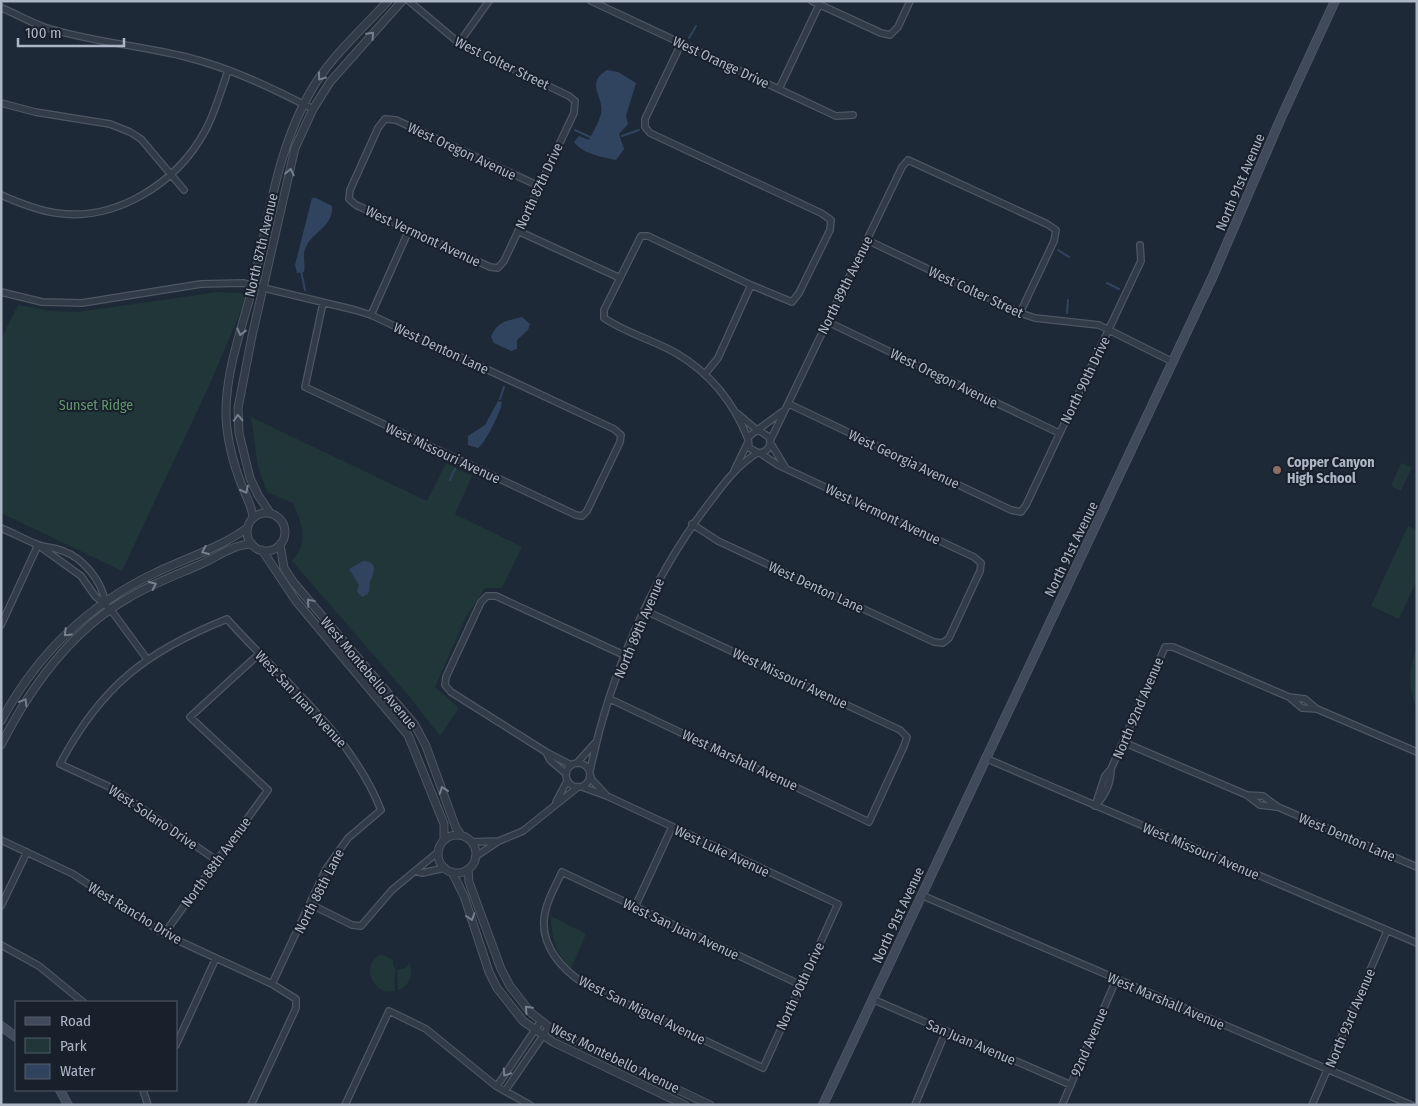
<svg xmlns="http://www.w3.org/2000/svg" width="1418" height="1106" viewBox="0 0 1418 1106" font-family="'Fira Sans Condensed',sans-serif">
<style>
.green{fill:#203638}
.water{fill:#31445f}
.lines{fill:none;stroke-linecap:round;stroke-linejoin:round}
.stream{stroke:#31445f;stroke-width:2}
.minor-casing{stroke:#4d5663;stroke-width:8}
.tertiary-casing{stroke:#4d5663;stroke-width:9}
.secondary-casing{stroke:#4d5663;stroke-width:10}
.minor{stroke:#323b48;stroke-width:5.5}
.tertiary{stroke:#323b48;stroke-width:7}
.secondary{stroke:#404a5b;stroke-width:8}
.oneway{stroke:#757f8d}
.education-dot{fill:#8d6e63;stroke:#18202c;stroke-width:2}
.labels{text-anchor:middle;stroke-width:4;stroke-linejoin:round;paint-order:stroke}
.street-label{font-size:14px;fill:#acb6c5;stroke:#18202c}
.park-label{font-size:14px;fill:#63966e;stroke:#18202c}
.poi-label{font-size:14px;font-weight:bold;fill:#acb6c5;stroke:#18202c;text-anchor:start}
</style>
<rect width="100%" height="100%" fill="#1e2937"/>
<path class="green" d="M218,292L242,293L246,299V304H244L209,386L122,571L1,513V339L18,305L51,311L78,312Z
M251,417L427,501L446,463L472,476L455,514L522,547L502,588H485L466,617L435,687L459,708L440,736L410,697L292,561C310,540 302,526 293,503L267,492L258,467Z
M1401,463L1412,467L1401,491L1391,486Z
M1408,526L1417,530V580L1399,619L1371,606Z
M1417,648V709C1408,689 1408,667 1417,648Z
M551,916L586,934L571,969C556,953 551,938 551,916Z
M381,954L393,960V966L396,969L394,981L395,991C373,997 359,964 381,954Z
M410,963C413,976 410,985 398,990L397,970L405,968Z"/>
<path class="water" d="M607,70L618,72L636,83L626,116L628,124L619,134L624,149L616,160C602,157 583,154 574,142L579,136L589,140C593,132 599,122 601,114C605,97 584,84 607,70Z
M312,198H316L332,206C334,225 314,232 307,245C301,255 306,262 304,272L297,273L295,265Z
M522,317L530,324L528,330L517,340V349L511,351L494,343L491,337C497,321 507,321 522,317Z
M498,401L502,402C502,410 484,445 478,448L468,445V436L485,425Z
M363,561C379,562 374,572 370,582C369,586 370,590 368,594L362,597L357,592L359,585L349,569Z"/>
<g class="lines">
<path class="stream" d="M689,38L696,26
M575,130L590,137
M622,136L639,130
M1058,250L1069,257
M301,271L305,290
M1107,283L1119,289
M1067,313L1068,300
M500,399L504,387
M450,480L455,469"/>
<g class="minor-casing">
<path id="minor" d="M409,1L459,43L569,96L575,101L574,113L504,261L498,268L490,267L356,205L349,199L350,190L378,128L385,119L396,120L539,186
M591,1L836,116L853,115
M812,1L881,33L890,35L898,27L910,1
M2,8C16,14 30,22 44,27C90,42 139,45 186,57C231,68 272,88 313,109
M459,43L489,1
M681,44L645,119V127L650,133L821,213L831,220L830,230L799,293L792,302L751,285L648,236H641L604,310V318C626,333 653,340 676,353C710,373 734,403 748,439
M779,89L819,5
M1,103L35,112L110,124L130,132L141,139L184,190
M1,195C19,203 36,210 56,213C116,222 177,183 205,131C215,113 221,90 228,71
M518,231L620,278
M867,240L1020,313L1035,318L1099,325L1173,362
M1,292L42,302L82,303L201,284L243,283L355,310L371,315L614,429L621,435L620,442L587,511L582,516L576,515L305,387L323,303
M371,315L409,230
M828,322L1059,433
M705,374L718,358L751,285
M789,404L1011,510L1021,512L1026,505L1141,261L1140,245
M738,414L758,431
M760,431L769,437C772,445 768,452 759,453L749,448L748,437L782,412
M770,441L902,167L908,160L1047,224L1056,230L1054,241L1020,313
M770,442L785,467
M734,471L748,442
M692,524L718,541L934,642L943,643L949,638L980,571L981,563L974,557L778,465L760,453
M1,528C13,533 24,539 36,544C45,548 54,547 63,551C83,558 102,581 105,602
M38,545L81,576L95,596L111,610L147,659
M1,625L38,545
M1289,697L1305,699L1317,709L1417,752
M610,699L869,822L904,746L907,737L900,730L644,610
M1123,742L1247,795L1260,805L1276,807
M546,752L550,760L566,774
M985,758L1417,943
M566 775a12 12 0 1 1 24 0a12 12 0 1 1-24 0Z
M577,763L595,743
M571,765L546,752L451,692L445,685L446,677L481,602L487,596H496L626,656
M590,771C609,677 651,578 710,502C724,483 737,466 757,453
M590,774L592,780L607,796
M582,787L607,796L838,904L763,1068L583,983C562,969 542,947 544,920C545,904 555,887 562,872L801,985
M1247,795L1263,796L1278,807L1417,867
M556,802L567,781
M1097,804C1106,794 1111,783 1111,769
M1095,806L1105,776L1111,769L1165,647H1173L1289,697L1302,708L1317,709
M1,840L73,874L164,934L272,984L296,999V1008L251,1105
M472,842L499,841
M475,857L499,841L523,831L578,787
M216,860L114,789L60,764C101,686 147,651 227,619C282,681 350,732 381,810L348,838L326,869L272,984
M416,871L422,873L445,868
M921,895L1411,1105
M310,904L352,925L361,926L392,890L438,852
M1,906L27,852
M635,907L672,827
M164,934L268,790L190,717L259,654
M1,945L39,966L83,1002
M872,999L1071,1085
M176,1045L216,958
M497,1086L541,1021
M143,1090L148,1105
M505,1091L549,1027
M345,1105L389,1011L426,1029L496,1086L530,1105
M915,1105L946,1031
M1062,1105L1116,980
M1312,1105L1387,931"/>
</g>
<g class="tertiary-casing">
<path id="tertiary" d="M270,513L258,495L250,478L239,433L238,408L252,336L295,148L313,109L330,82L402,1
M247 532a19 19 0 1 1 38 0a19 19 0 1 1-38 0Z
M253,518C252,505 246,497 242,486C233,463 227,441 226,416C225,372 242,328 253,286C269,217 277,145 315,84C335,53 363,28 388,1
M280,544L284,568L294,583L415,725L426,746L456,828L461,835
M262,550L296,601L408,735L444,824V840
M1,721C36,656 88,605 155,573C186,558 220,548 247,528
M1,745C31,686 71,630 130,597C152,584 176,575 199,565C216,558 233,544 252,544
M438 854a19 19 0 1 1 38 0a19 19 0 1 1-38 0Z
M468,869L469,882L501,969L510,986L530,1012L554,1031L710,1105
M452,872L464,896L489,972L497,988L523,1021L553,1042L685,1105"/>
</g>
<g class="secondary-casing">
<path id="secondary" d="M1,1026L16,1037
M60,1090L68,1105
M823,1105L1213,276L1281,118L1335,1"/>
</g>
<use href="#minor" class="minor"/>
<use href="#tertiary" class="tertiary"/>
<use href="#secondary" class="secondary"/>
</g>
<defs><path id="oneway-chevron" d="M-2-3.5L2.5 0L-2 3.5" fill="none" stroke-width="1.6" stroke-linecap="round" stroke-linejoin="round" transform="scale(1.25)"/></defs>
<g class="oneway">
<use href="#oneway-chevron" transform="translate(371 35) rotate(-47)"/>
<use href="#oneway-chevron" transform="translate(321 77) rotate(127)"/>
<use href="#oneway-chevron" transform="translate(290 172) rotate(-78)"/>
<use href="#oneway-chevron" transform="translate(241 332) rotate(104)"/>
<use href="#oneway-chevron" transform="translate(238 418) rotate(-93)"/>
<use href="#oneway-chevron" transform="translate(245 490) rotate(63)"/>
<use href="#oneway-chevron" transform="translate(205 551) rotate(157)"/>
<use href="#oneway-chevron" transform="translate(153 585) rotate(-25)"/>
<use href="#oneway-chevron" transform="translate(310 602) rotate(-130)"/>
<use href="#oneway-chevron" transform="translate(67 633) rotate(136)"/>
<use href="#oneway-chevron" transform="translate(24 702) rotate(-59)"/>
<use href="#oneway-chevron" transform="translate(443 790) rotate(-110)"/>
<use href="#oneway-chevron" transform="translate(471 917) rotate(72)"/>
<use href="#oneway-chevron" transform="translate(528 1009) rotate(-133)"/>
<use href="#oneway-chevron" transform="translate(506 1073) rotate(124)"/>
</g>
<circle class="education-dot" cx="1277" cy="470" r="5"/>
<g class="labels">
<g class="street-label">
<text transform="translate(721 62) rotate(25)" y="5">West Orange Drive</text>
<text transform="translate(502 63) rotate(26)" y="5">West Colter Street</text>
<text transform="translate(462 151) rotate(25)" y="5">West Oregon Avenue</text>
<text transform="translate(1240 182) rotate(-67)" y="5">North 91st Avenue</text>
<text transform="translate(539 186) rotate(-65)" y="5">North 87th Drive</text>
<text transform="translate(423 236) rotate(25)" y="5">West Vermont Avenue</text>
<text transform="translate(261 245) rotate(-77)" y="5">North 87th Avenue</text>
<text transform="translate(845 285) rotate(-64)" y="5">North 89th Avenue</text>
<text transform="translate(976 292) rotate(25)" y="5">West Colter Street</text>
<text transform="translate(441 348) rotate(25)" y="5">West Denton Lane</text>
<text transform="translate(944 378) rotate(26)" y="5">West Oregon Avenue</text>
<text transform="translate(1085 380) rotate(-64)" y="5">North 90th Drive</text>
<text transform="translate(443 453) rotate(25)" y="5">West Missouri Avenue</text>
<text transform="translate(904 459) rotate(25)" y="5">West Georgia Avenue</text>
<text transform="translate(883 514) rotate(25)" y="5">West Vermont Avenue</text>
<text transform="translate(1071 549) rotate(-64)" y="5">North 91st Avenue</text>
<text transform="translate(816 587) rotate(25)" y="5">West Denton Lane</text>
<text transform="translate(639 628) rotate(-67)" y="5">North 89th Avenue</text>
<text transform="translate(369 673) rotate(50)" y="5">West Montebello Avenue</text>
<text transform="translate(790 678) rotate(25)" y="5">West Missouri Avenue</text>
<text transform="translate(301 699) rotate(47)" y="5">West San Juan Avenue</text>
<text transform="translate(1138 708) rotate(-67)" y="5">North 92nd Avenue</text>
<text transform="translate(740 760) rotate(25)" y="5">West Marshall Avenue</text>
<text transform="translate(153 817) rotate(34)" y="5">West Solano Drive</text>
<text transform="translate(1347 837) rotate(23)" y="5">West Denton Lane</text>
<text transform="translate(722 851) rotate(25)" y="5">West Luke Avenue</text>
<text transform="translate(1201 851) rotate(23)" y="5">West Missouri Avenue</text>
<text transform="translate(216 862) rotate(-54)" y="5">North 88th Avenue</text>
<text transform="translate(319 891) rotate(-63)" y="5">North 88th Lane</text>
<text transform="translate(135 913) rotate(31)" y="5">West Rancho Drive</text>
<text transform="translate(898 915) rotate(-65)" y="5">North 91st Avenue</text>
<text transform="translate(681 929) rotate(25)" y="5">West San Juan Avenue</text>
<text transform="translate(800 986) rotate(-65)" y="5">North 90th Drive</text>
<text transform="translate(1166 1001) rotate(23)" y="5">West Marshall Avenue</text>
<text transform="translate(642 1010) rotate(26)" y="5">West San Miguel Avenue</text>
<text transform="translate(1350 1018) rotate(-67)" y="5">North 93rd Avenue</text>
<text transform="translate(971 1042) rotate(23)" y="5">San Juan Avenue</text>
<text transform="translate(1089 1042) rotate(-67)" y="5">92nd Avenue</text>
<text transform="translate(615 1058) rotate(26)" y="5">West Montebello Avenue</text>
</g>
<g class="park-label">
<text x="96" y="410">Sunset Ridge</text>
</g>
<g class="poi-label">
<text x="1287" y="467">Copper Canyon<tspan x="1287" dy="16">High School</tspan></text>
</g>
</g>
<rect width="1418" height="1106" fill="none" stroke="#acb6c5" stroke-width="5"/>
<rect x="15" y="1001" width="162" height="90" fill="#18202c" stroke="#535c69"/>
<rect x="25" y="1017" width="25" height="8" fill="#404a5b" stroke="#535c69"/>
<text x="60" y="1026" font-size="15" fill="#acb6c5">Road</text>
<rect x="25" y="1038" width="25" height="15" fill="#203638" stroke="#535c69"/>
<text x="60" y="1051" font-size="15" fill="#acb6c5">Park</text>
<rect x="25" y="1064" width="25" height="15" fill="#31445f" stroke="#535c69"/>
<text x="60" y="1076" font-size="15" fill="#acb6c5">Water</text>
<path d="M18 38v8h106v-8" fill="none" stroke="#acb6c5" stroke-width="2.5"/>
<text x="25" y="38" font-size="15" fill="#acb6c5" stroke="#18202c" stroke-width="4" paint-order="stroke">100 m</text>
</svg>
